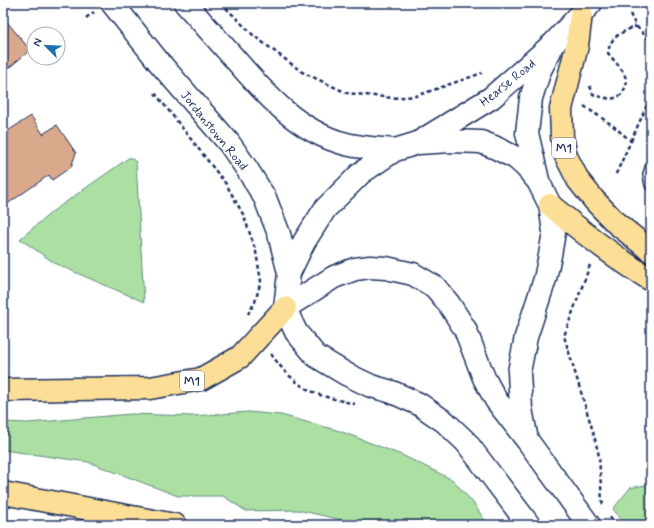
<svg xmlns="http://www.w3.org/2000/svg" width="654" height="528" viewBox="0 0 654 528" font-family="Mynerve,sans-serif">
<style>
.green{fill:#abe0a2;stroke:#638880}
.building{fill:#daa98c;stroke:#1b2f5e}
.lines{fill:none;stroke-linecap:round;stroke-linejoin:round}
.service-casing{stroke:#1b2f5e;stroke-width:14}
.secondary-casing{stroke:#1b2f5e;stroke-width:25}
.motorway-casing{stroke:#1b2f5e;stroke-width:25}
.path{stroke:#1b2f5e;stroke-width:2.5;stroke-dasharray:4 3;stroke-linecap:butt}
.service{stroke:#fff;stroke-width:11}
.secondary{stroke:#fff;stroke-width:22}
.motorway{stroke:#fcde96;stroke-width:22}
.labels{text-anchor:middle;stroke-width:3.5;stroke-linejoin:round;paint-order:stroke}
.shield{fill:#fff;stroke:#5f6d8e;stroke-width:1}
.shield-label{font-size:12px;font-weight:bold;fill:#1b2f5e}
.street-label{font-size:13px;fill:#1b2f5e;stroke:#fff}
</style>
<rect width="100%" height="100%" fill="#fff"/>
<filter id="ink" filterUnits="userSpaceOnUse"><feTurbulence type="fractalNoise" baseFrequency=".025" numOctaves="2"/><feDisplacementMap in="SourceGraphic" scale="8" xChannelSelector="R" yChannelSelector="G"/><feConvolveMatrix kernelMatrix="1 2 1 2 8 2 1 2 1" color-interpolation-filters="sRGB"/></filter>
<g filter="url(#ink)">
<path class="green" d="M130,157L136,162L144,302L56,264L20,239L53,211Z
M249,412L281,415L340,431L404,456L453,480L474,504L488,525H372L355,523L298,510L246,511L223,496H178L88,462L3,450V422L28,423L131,414L192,416Z
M651,484V525H625L613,509L630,488Z"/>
<path class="building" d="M3,17L30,50L3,73Z
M31,116L43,134L57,125L76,153L71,167L52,180L49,175L3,207V134Z"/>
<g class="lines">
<g class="service-casing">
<path id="service" d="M651,168L649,174L651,185"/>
</g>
<g class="secondary-casing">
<path id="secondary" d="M112,3L158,61L229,143L247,169L265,198L279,234L289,273
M185,3C201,21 218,40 234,58C265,94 298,132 346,144C362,148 379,149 395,150
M421,141L491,98L554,43L591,3
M538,180L527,133L531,98L540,70L550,51
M285,308L334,277L355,269L370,267L386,268L413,274L435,287L449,304L465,329L484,378L496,400L527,440L589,525
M527,440L521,409L519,372L526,337L545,279L550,255L554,232L550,205L538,181L526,167L516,158L494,147L481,142L451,141L418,143L395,150L361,173L325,209L304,242L289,273L285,308L296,332L316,356L346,374L371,386L392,392L419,404L445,422L466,442L529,525"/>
</g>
<g class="motorway-casing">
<path id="motorway" d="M581,14L577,46L561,109L562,137L566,156L578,180L594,200L616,223L651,251
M550,205C583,233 614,257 651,280
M3,390L150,388L201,379L240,357L285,308
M3,493L175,525"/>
</g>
<path class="path" d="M221,3L253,35L302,72L347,93L392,98L416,96L482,73
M630,14L636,26L651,42
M86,18L94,12
M590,86L593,94C604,98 619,104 625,88C627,85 627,80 625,76C622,68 614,61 608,53C610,36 621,33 636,26
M155,93L226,184L244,216L256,252L261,281L255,302L248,314
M584,106L612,125L631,141L615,176
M631,141L651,96
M590,265L564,336L594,435L599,456L602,501L603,504
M271,354C280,367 293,381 307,389C321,397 339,400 355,404
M610,517L616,525"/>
<use href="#service" class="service"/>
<use href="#secondary" class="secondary"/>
<use href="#motorway" class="motorway"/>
</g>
</g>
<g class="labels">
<g class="shield">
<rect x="552" y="138" width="24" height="20" rx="3"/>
<rect x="180" y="371" width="24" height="20" rx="3"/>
</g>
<g class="shield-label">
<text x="564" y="152">M1</text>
<text x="192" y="385">M1</text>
</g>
<g class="street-label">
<text transform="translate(507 82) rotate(-39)" y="5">Hearse Road</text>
<text transform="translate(215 130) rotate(51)" y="5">Jordanstown Road</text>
</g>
</g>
<rect width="654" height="528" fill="none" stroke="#fff" stroke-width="16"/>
<rect x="8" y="8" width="638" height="512" fill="none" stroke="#1b2f5e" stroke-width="1.5" filter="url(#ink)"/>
<g transform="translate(46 46) rotate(294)"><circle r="19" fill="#ffffff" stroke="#a4acbf"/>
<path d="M0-3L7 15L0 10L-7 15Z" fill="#1f6fb2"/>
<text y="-6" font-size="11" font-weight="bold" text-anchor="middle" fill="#1b2f5e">N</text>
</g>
</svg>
